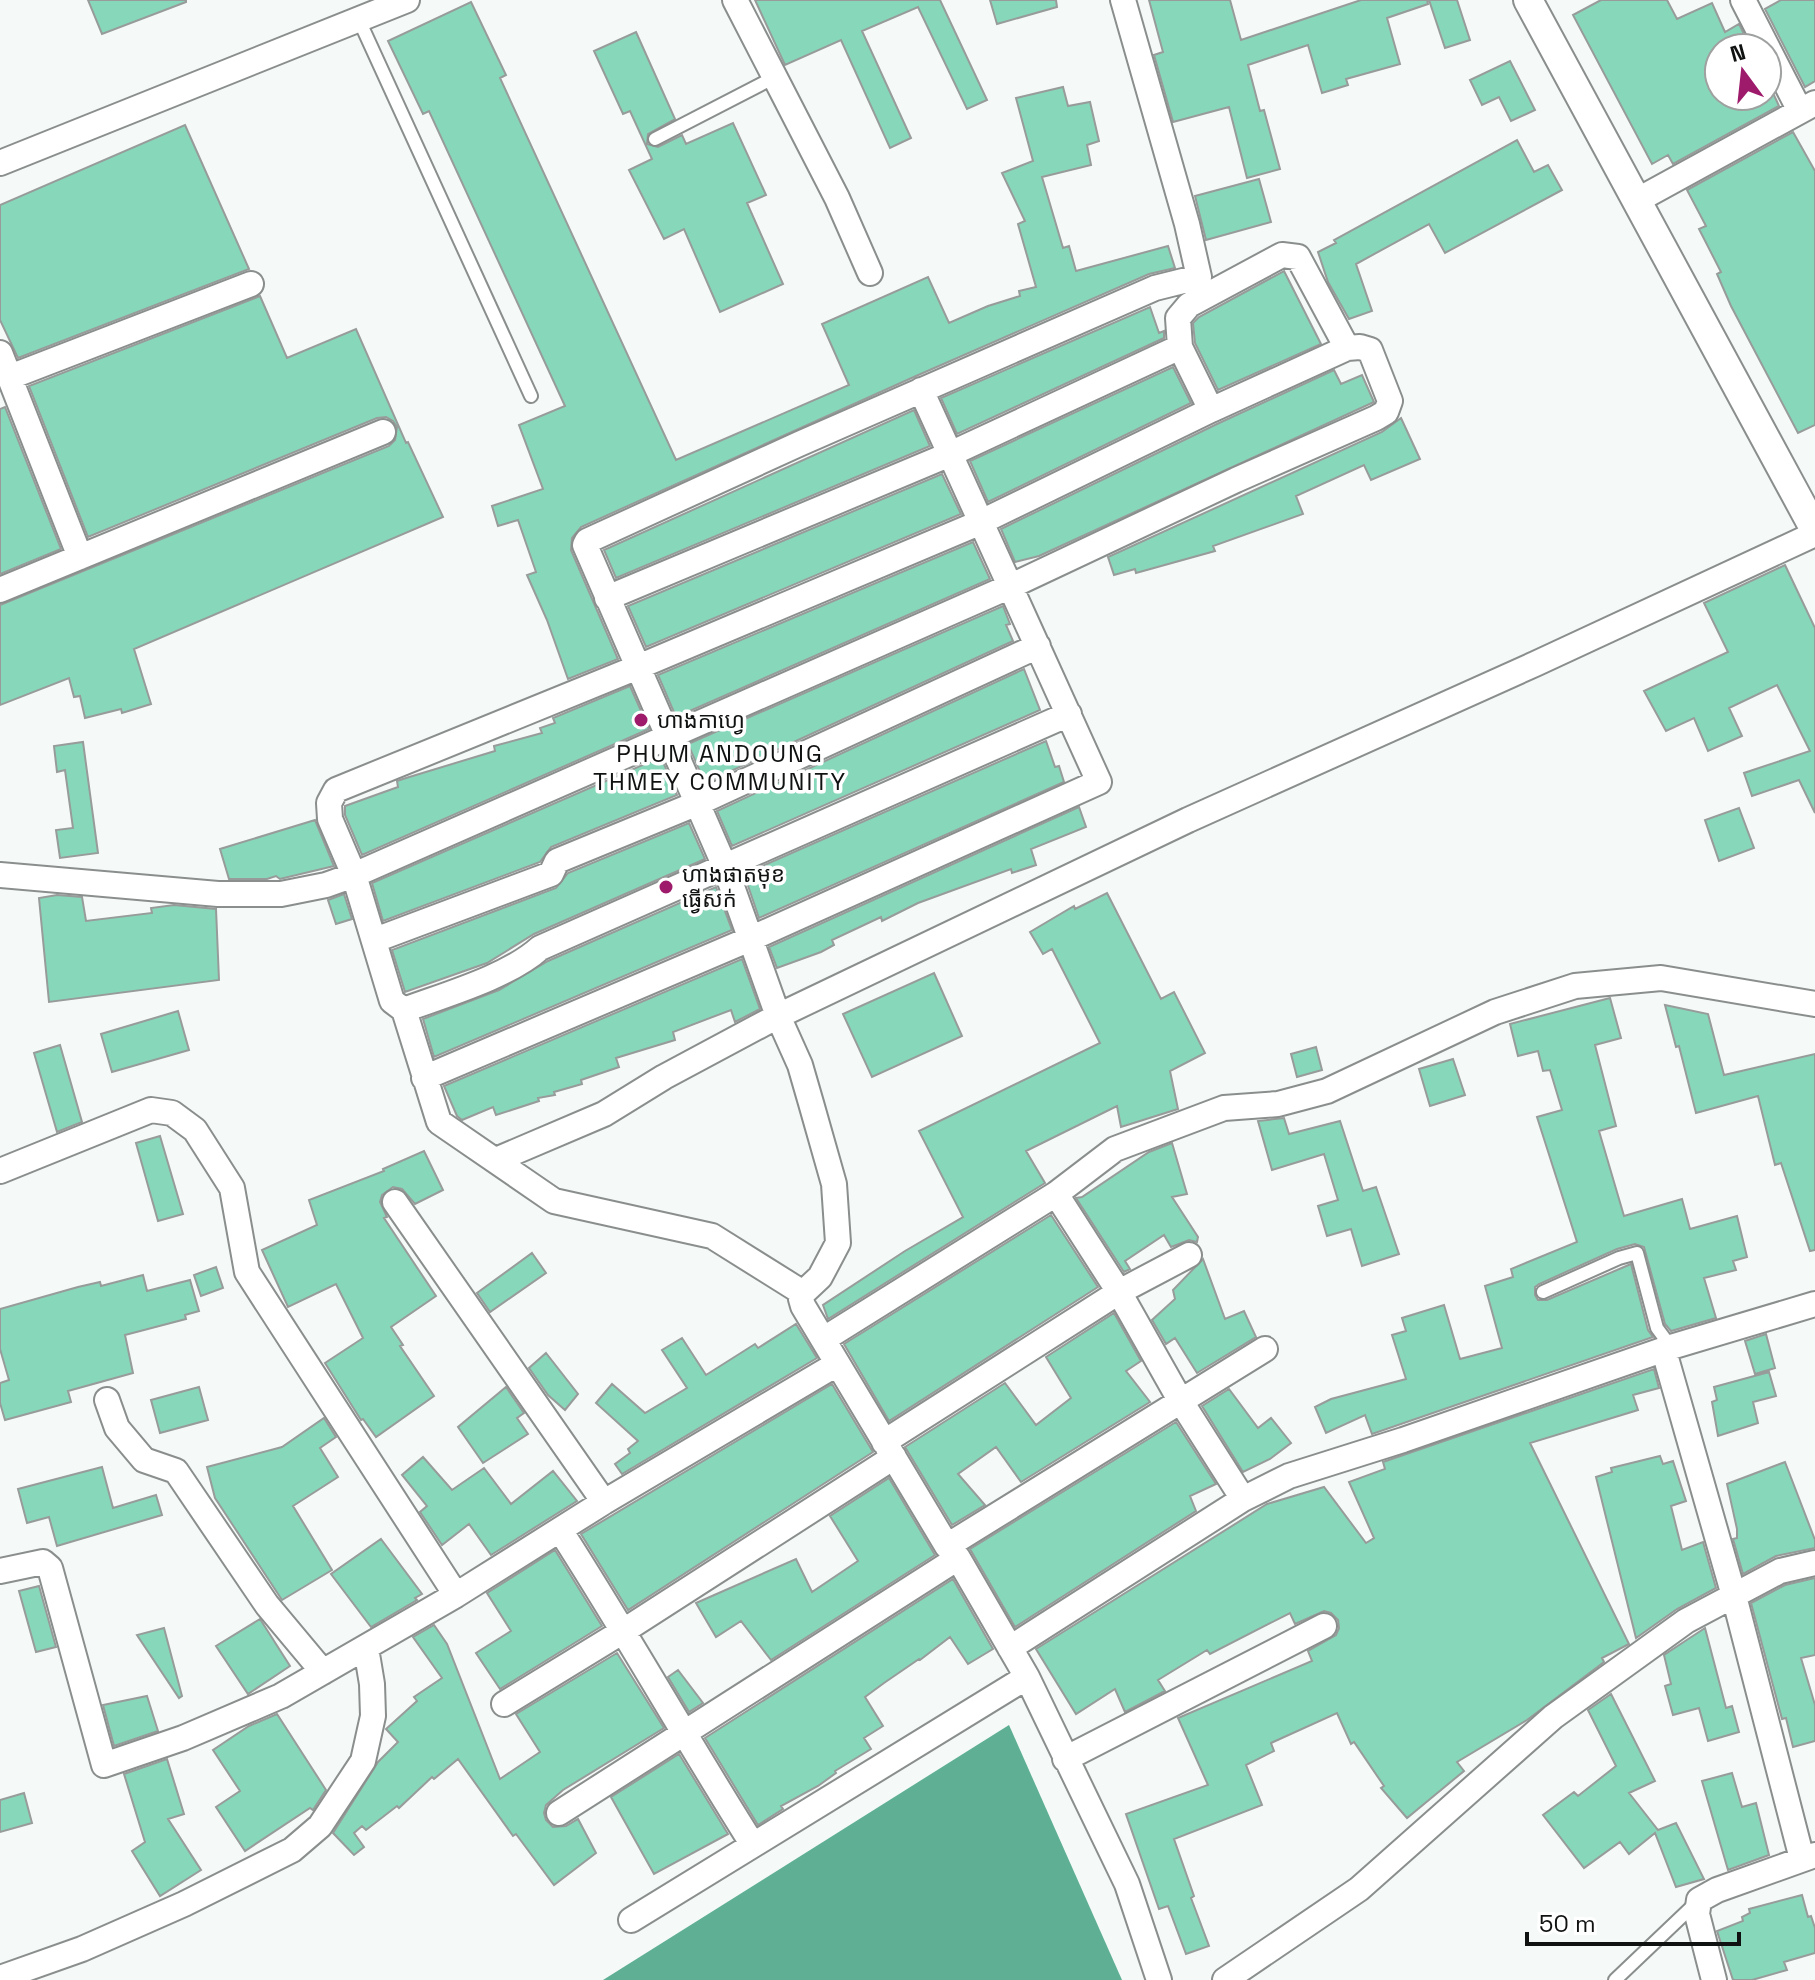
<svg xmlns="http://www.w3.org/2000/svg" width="1815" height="1980" viewBox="0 0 1815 1980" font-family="'Space Grotesk','Noto Sans Khmer',sans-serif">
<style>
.water{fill:#5eaf94}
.building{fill:#87d8bb;stroke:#979c9a;stroke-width:2}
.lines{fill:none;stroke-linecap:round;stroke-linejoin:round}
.service-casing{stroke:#8a8f8d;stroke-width:16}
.minor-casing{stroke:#8a8f8d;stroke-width:28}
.tertiary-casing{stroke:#8a8f8d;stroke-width:32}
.service{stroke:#fff;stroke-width:12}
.minor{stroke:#fff;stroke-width:24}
.tertiary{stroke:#fff;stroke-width:28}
.poi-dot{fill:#9e1a6b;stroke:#fff;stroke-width:3}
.labels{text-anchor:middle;stroke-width:7;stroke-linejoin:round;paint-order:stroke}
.poi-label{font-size:22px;fill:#101211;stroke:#fff;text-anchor:start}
.neighbourhood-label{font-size:24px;letter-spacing:2px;fill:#101211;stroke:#fff}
</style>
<rect width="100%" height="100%" fill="#f5faf8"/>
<path class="water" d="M1009,1725L1122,1980H603Z"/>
<path class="building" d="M88,0H186V2L102,34Z
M755,0H940L987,100L967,109L918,7L862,31L911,138L890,148L841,40L785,65Z
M990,0H1056L1057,7L997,24Z
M1149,0H1230L1241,40L1361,0H1427L1428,4L1387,18L1400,64L1346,79L1348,85L1322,93L1308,45L1248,65L1260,111L1264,110L1280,169L1247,178L1229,107L1173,122L1154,55L1163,52Z
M1429,0H1457L1470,40L1445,48Z
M1601,0H1667L1677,19L1712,3L1725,32L1739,24L1751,48H1719V96H1767V80L1779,106L1673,164L1668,155L1652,164L1573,15Z
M1781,0H1815V81L1805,87L1765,9Z
M471,2L506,75L500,78L676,460L849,385L822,324L928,277L949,323L988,306L1020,296L1019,291L1036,287L1018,224L1025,221L1002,173L1033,161L1016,98L1063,87L1068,106L1090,102L1099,141L1087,145L1091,165L1042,177L1063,248L1069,246L1076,271L1168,246L1175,268L1149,274L916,376L581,527L572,538L571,550L618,659L568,679L547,620L527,575L536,572L518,520L498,526L492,506L543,489L519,425L565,406L429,111L423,114L388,41Z
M636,32L675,119L648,134L647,144L658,147L682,135L686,144L733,123L766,195L747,203L783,284L720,312L684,229L664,239L629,170L652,159L630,111L623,114L594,51Z
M1510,61L1535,110L1511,121L1499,97L1482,105L1470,80Z
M185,125L249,269L18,358L0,320V205Z
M1793,132L1815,171V425L1798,433L1731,306L1717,274L1721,272L1699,229L1706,226L1687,190Z
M1517,140L1534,172L1548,165L1562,190L1445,253L1429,224L1356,264L1372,311L1349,319L1328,282L1318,252L1336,243L1334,240Z
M1259,179L1271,222L1206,240L1195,196Z
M1284,271L1321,344L1218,390L1195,343L1193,323L1199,317Z
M260,296L287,358L356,329L406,443L408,442L443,517L134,649L151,704L122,713L121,709L85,718L80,696L74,697L69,678L0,705V605L389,446L395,440L397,427L393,421L386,417L377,418L88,537L29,386Z
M1150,307L1159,333L1164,331V338L957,434L941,398Z
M1173,367L1191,403L988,502L970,461Z
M1334,370L1341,384L1362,375L1374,402L1039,556L1015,562L1001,529L1217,424Z
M5,407L61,549L0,574V409Z
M914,410L930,446L616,578L604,550Z
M1401,418L1420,459L1371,480L1364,465L1296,496L1303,514L1213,546L1215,551L1136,573L1135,569L1114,575L1108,557L1382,432Z
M942,474L961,514L646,647L628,606Z
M973,542L990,579L676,717L658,675Z
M1785,565L1815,628V813L1799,780L1752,796L1744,773L1810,751L1777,685L1729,708L1742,736L1708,751L1694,718L1666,731L1644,691L1728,652L1704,603Z
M1003,606L1010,624L1006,625L1013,641L705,783L688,744Z
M1024,669L1040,710L732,846L717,811Z
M630,686L649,729L362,855L345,815V806L398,787L397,781L406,778L495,751L494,746L542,733L540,728L555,723L553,718Z
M1046,741L1055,767L1059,766L1064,782L759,918L744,874Z
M83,742L98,853L60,858L56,830L73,828L65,770L57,772L54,746Z
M661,757L677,795L551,847L540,862L383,921L372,883Z
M1079,807L1086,827L1031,849L1036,865L1012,873L1011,869L918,903L882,921L881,917L832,940L834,945L821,952L777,968L769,947Z
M1739,808L1754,848L1719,861L1705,820Z
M315,820L334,866L280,879L276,876L267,879H229L220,849Z
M689,823L705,859L534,934L487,963L405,992L392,950L556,888L568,873Z
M716,887L732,930L434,1057L423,1019L499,990L548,961Z
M1107,893L1161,999L1174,992L1205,1053L1170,1071L1178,1109L1121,1127L1117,1106L1026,1151L1045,1183L828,1319L823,1305L905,1251L963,1217L919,1131L1100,1043L1052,949L1043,954L1030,932L1074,906L1075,909Z
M344,894L352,919L336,924L328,900Z
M57,895L82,897L86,921L152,913L151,908L174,905L216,909L219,980L49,1002L39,898Z
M742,959L760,1009L735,1022L731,1010L673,1032L675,1040L616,1058L619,1067L581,1080L582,1084L554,1092L555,1095L538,1098L539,1101L496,1115L493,1107L462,1120L457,1116L444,1086Z
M934,973L962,1036L872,1077L843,1014Z
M1610,998L1621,1038L1595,1045L1616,1126L1599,1131L1624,1216L1682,1199L1690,1229L1737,1216L1747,1257L1733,1261L1736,1270L1704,1278L1716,1318L1671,1331L1665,1324L1644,1247L1635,1244L1617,1249L1539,1284L1535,1287V1295L1538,1300H1547L1631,1264L1648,1330L1653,1337L1372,1434L1365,1415L1326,1433L1315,1407L1331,1399L1406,1379L1392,1335L1406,1331L1402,1318L1444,1305L1460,1359L1502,1348L1485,1286L1513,1277L1511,1269L1577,1242L1537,1117L1562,1110L1550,1070L1543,1071L1538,1051L1518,1056L1510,1024Z
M1665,1005L1708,1014L1724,1075L1815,1054V1250L1810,1251L1781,1163L1775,1165L1758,1096L1696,1113L1679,1046L1676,1047Z
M178,1011L189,1050L112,1072L101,1034Z
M60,1045L82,1122L57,1132L34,1053Z
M1316,1047L1322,1070L1297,1077L1291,1054Z
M1453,1059L1465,1095L1430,1106L1419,1069Z
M1284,1118L1289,1134L1340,1121L1363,1191L1376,1187L1399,1254L1362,1266L1351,1229L1327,1236L1318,1206L1338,1200L1324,1154L1272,1170L1258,1121Z
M160,1136L183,1214L158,1221L136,1143Z
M1172,1143L1187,1194L1172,1197L1198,1237L1197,1242L1189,1240L1171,1247L1164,1235L1125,1261L1130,1269L1124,1272L1076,1198L1082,1197L1149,1152Z
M424,1151L443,1190L415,1204L402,1189L393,1187L382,1195L380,1202L387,1217L384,1218L436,1296L391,1327L403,1345L400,1346L434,1396L376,1437L363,1419L361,1420L325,1363L363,1338L336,1284L288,1307L262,1250L317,1225L309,1200L384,1171L383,1169Z
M1051,1215L1098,1287L889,1421L844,1344Z
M532,1253L546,1273L490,1312L477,1293Z
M1203,1259L1225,1319L1244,1311L1256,1337L1197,1373L1175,1338L1166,1344L1152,1320L1175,1299L1173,1290Z
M216,1267L223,1288L201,1296L194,1275Z
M143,1275L147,1291L190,1280L199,1311L185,1315L186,1319L125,1335L133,1373L68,1391L71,1402L5,1420L0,1403V1383L9,1380L0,1349V1309L78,1287L100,1282L101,1286Z
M1114,1313L1141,1361L1126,1371L1150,1402L1021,1482L996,1447L958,1474L985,1505L952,1525L905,1447L1005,1383L1036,1425L1071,1398L1046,1357Z
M796,1324L817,1358L622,1474L615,1464L630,1453L628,1449L638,1441L596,1403L612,1384L645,1413L687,1388L662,1350L682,1338L706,1375L755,1344L758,1348Z
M1766,1334L1775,1368L1755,1374L1745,1341Z
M546,1353L578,1394L565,1410L548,1395L529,1368Z
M1654,1369L1659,1388L1633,1395L1638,1410L1530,1443L1629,1644L1602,1658L1604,1662L1527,1720L1457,1762L1464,1771L1407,1818L1381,1788L1384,1786L1354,1742L1351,1744L1337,1713L1271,1743L1274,1751L1246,1765L1262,1805L1174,1839L1194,1896L1191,1898L1209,1946L1186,1954L1168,1906L1159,1909L1126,1814L1208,1785L1178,1718L1312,1661L1308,1651L1336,1635L1339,1628L1338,1620L1331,1613L1324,1611L1295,1624L1290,1613L1210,1654L1207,1650L1158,1680L1165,1691L1125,1712L1115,1689L1076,1714L1036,1649L1267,1504L1324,1487L1366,1543L1374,1538L1349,1482L1385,1469L1383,1462Z
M1769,1372L1776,1396L1753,1402L1758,1423L1718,1436L1712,1402L1717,1400L1714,1387Z
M832,1384L873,1452L628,1610L581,1534Z
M199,1387L208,1420L160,1433L151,1400Z
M506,1387L524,1413L517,1418L528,1434L483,1463L458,1427Z
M1229,1389L1258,1428L1271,1418L1291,1443L1270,1459L1243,1472L1202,1406Z
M324,1418L336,1437L320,1448L338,1477L293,1506L332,1570L282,1600L215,1498L207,1467L282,1447Z
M1176,1422L1216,1484L1190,1496L1196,1511L1015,1627L970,1549Z
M1660,1456L1663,1464L1673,1461L1686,1501L1671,1506L1682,1550L1703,1542L1716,1588L1677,1609L1636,1638L1596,1477L1612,1472L1611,1468Z
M423,1457L452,1490L484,1468L511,1504L553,1471L577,1501L491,1555L469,1524L442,1545L420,1512L427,1506L402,1475Z
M1785,1462L1815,1540V1548L1776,1556L1743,1574L1733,1539L1737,1538V1529L1727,1484Z
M102,1467L113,1508L156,1495L162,1515L57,1546L49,1517L27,1523L18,1489Z
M889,1478L935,1555L771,1660L741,1621L716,1637L696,1603L796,1559L812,1592L858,1561L830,1516Z
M381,1539L422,1594L415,1598L417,1600L371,1627L331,1574Z
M555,1550L602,1626L500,1689L476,1653L511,1631L487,1593Z
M1815,1578V1655L1801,1658L1815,1705V1741L1793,1747L1786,1718L1782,1719L1751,1603L1785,1585Z
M953,1579L993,1649L968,1664L950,1637L920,1660L919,1659L884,1683L865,1697L883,1726L864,1738L871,1749L835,1771L836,1773L818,1786L781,1806L783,1809L758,1825L705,1738Z
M39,1586L56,1647L36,1652L19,1591Z
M260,1619L290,1666L248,1694L216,1646Z
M434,1625L447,1644L500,1779L540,1752L516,1714L617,1653L664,1728L563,1790L546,1805L544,1813L546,1820L553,1827L566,1826L578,1819L596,1853L554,1885L516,1834L513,1836L458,1759L434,1779L432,1777L399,1808L397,1806L366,1830L362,1826L354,1833L364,1847L354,1855L333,1833L378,1762L398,1742L386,1729L417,1701L414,1697L442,1678L413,1637Z
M164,1628L182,1696L179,1698L137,1635Z
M1705,1628L1726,1708L1732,1706L1739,1732L1708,1741L1699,1708L1673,1715L1665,1686L1671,1684L1664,1655Z
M678,1670L703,1703L689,1712L668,1677Z
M1611,1694L1655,1781L1629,1793L1658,1830L1676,1823L1704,1879L1676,1887L1655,1833L1629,1854L1620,1842L1584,1868L1543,1815L1574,1792L1578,1796L1616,1766L1588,1710Z
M147,1696L158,1731L114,1746L103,1705Z
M277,1714L326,1790L313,1810L310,1808L245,1851L216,1807L240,1791L213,1750L249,1726Z
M679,1754L728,1834L654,1874L611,1797Z
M167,1759L184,1814L168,1819L201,1870L160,1896L132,1851L145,1842L124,1774Z
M1732,1773L1742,1807L1756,1803L1769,1855L1728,1870L1702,1781Z
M24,1793L32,1823L0,1832V1800Z
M1802,1895L1808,1917L1811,1916L1815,1928V1953L1784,1962L1787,1970L1752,1980H1733L1717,1931L1743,1921L1742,1917L1750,1913L1749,1909Z"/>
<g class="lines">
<g class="service-casing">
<path id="service" d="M359,20L531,396
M655,139L775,77
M1543,1292L1619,1258L1637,1253L1657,1328L1671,1347
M1615,1980L1697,1902"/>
</g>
<g class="minor-casing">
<path id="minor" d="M735,0L837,198L870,273
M1123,0L1187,224L1199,277L1155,288L799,444L587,541L585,545L725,867L778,1016L800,1065L811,1103L834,1184L838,1243L820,1277L803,1293L801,1299L803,1306L947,1546L958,1558L1027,1677L1127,1884L1159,1980
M1743,0L1800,111
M0,163L407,0
M1636,201L1815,103
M0,353L80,557
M10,377L251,284
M0,590L383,432
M607,598L948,455L1180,347
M0,875L218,894H281L326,885L354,875L1011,586L1236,480L1376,418L1386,412L1390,401L1370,350L1360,347L1347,348
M375,940L551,874L557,861L698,803L1038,646
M404,1010C444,995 508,977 540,948L1069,714
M424,1078L750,939L1099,782L921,390
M496,1160L604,1114L664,1077L778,1016L1188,820L1535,664L1815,534
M0,1171L151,1110L172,1113L195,1130L232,1188L247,1272L456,1595
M1056,1194L1119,1292L1180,1400L1243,1499
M395,1202L604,1502
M803,1293L712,1236L554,1201L439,1122L404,1010L392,1001L354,875L330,819L329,803L336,790L638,667L979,523L1211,410L1347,348L1298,257L1282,255L1189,305L1178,318L1180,347L1211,410
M824,1339L1056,1194L1115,1149L1224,1108L1278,1104L1327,1091L1495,1012L1575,986L1661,978L1815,1004
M1664,1351L1734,1596L1802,1859
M107,1400L117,1428L144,1460L176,1471L267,1605L323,1672
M884,1442L1119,1292L1189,1255
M560,1530C627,1634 687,1741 753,1845
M947,1546L1265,1349
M0,1571L43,1562L50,1568L104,1765L183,1738L281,1696L456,1595L604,1502L837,1364
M1010,1648L1243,1499L1289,1476L1403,1440L1671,1347L1815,1304
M504,1704L625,1630L894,1457
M1065,1759L1324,1626
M559,1813L958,1558
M631,1920L1027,1677
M0,1978L82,1949L184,1904L292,1850L320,1826L363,1761L373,1716L372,1684L366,1648
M1225,1980L1359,1889L1553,1717L1686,1621L1780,1571L1815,1563
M1714,1980L1697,1914L1699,1900L1717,1890L1815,1855"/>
</g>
<g class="tertiary-casing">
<path id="tertiary" d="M1528,0L1815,530"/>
</g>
<use href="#service" class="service"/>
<use href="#minor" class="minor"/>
<use href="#tertiary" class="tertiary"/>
</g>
<g class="poi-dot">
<circle cx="641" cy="720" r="8"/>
<circle cx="666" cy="887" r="8"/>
</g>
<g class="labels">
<g class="poi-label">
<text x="657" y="728">ហាងកាហ្វេ</text>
<text x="682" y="882">ហាងផាតមុខ<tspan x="682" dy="25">ធ្វើសក់</tspan></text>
</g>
<g class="neighbourhood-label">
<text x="720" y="762">PHUM ANDOUNG<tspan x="720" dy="28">THMEY COMMUNITY</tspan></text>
</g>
</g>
<g transform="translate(1743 72) rotate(345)"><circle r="38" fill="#ffffff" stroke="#9fa0a0" stroke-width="2"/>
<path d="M0-6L14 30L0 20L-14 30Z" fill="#9e1a6b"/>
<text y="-12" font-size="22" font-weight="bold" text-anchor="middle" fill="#101211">N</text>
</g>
<path d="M1527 1932v12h212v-12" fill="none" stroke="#101211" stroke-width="4"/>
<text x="1539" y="1932" font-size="24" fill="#101211" stroke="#ffffff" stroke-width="6" paint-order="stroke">50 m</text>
</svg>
